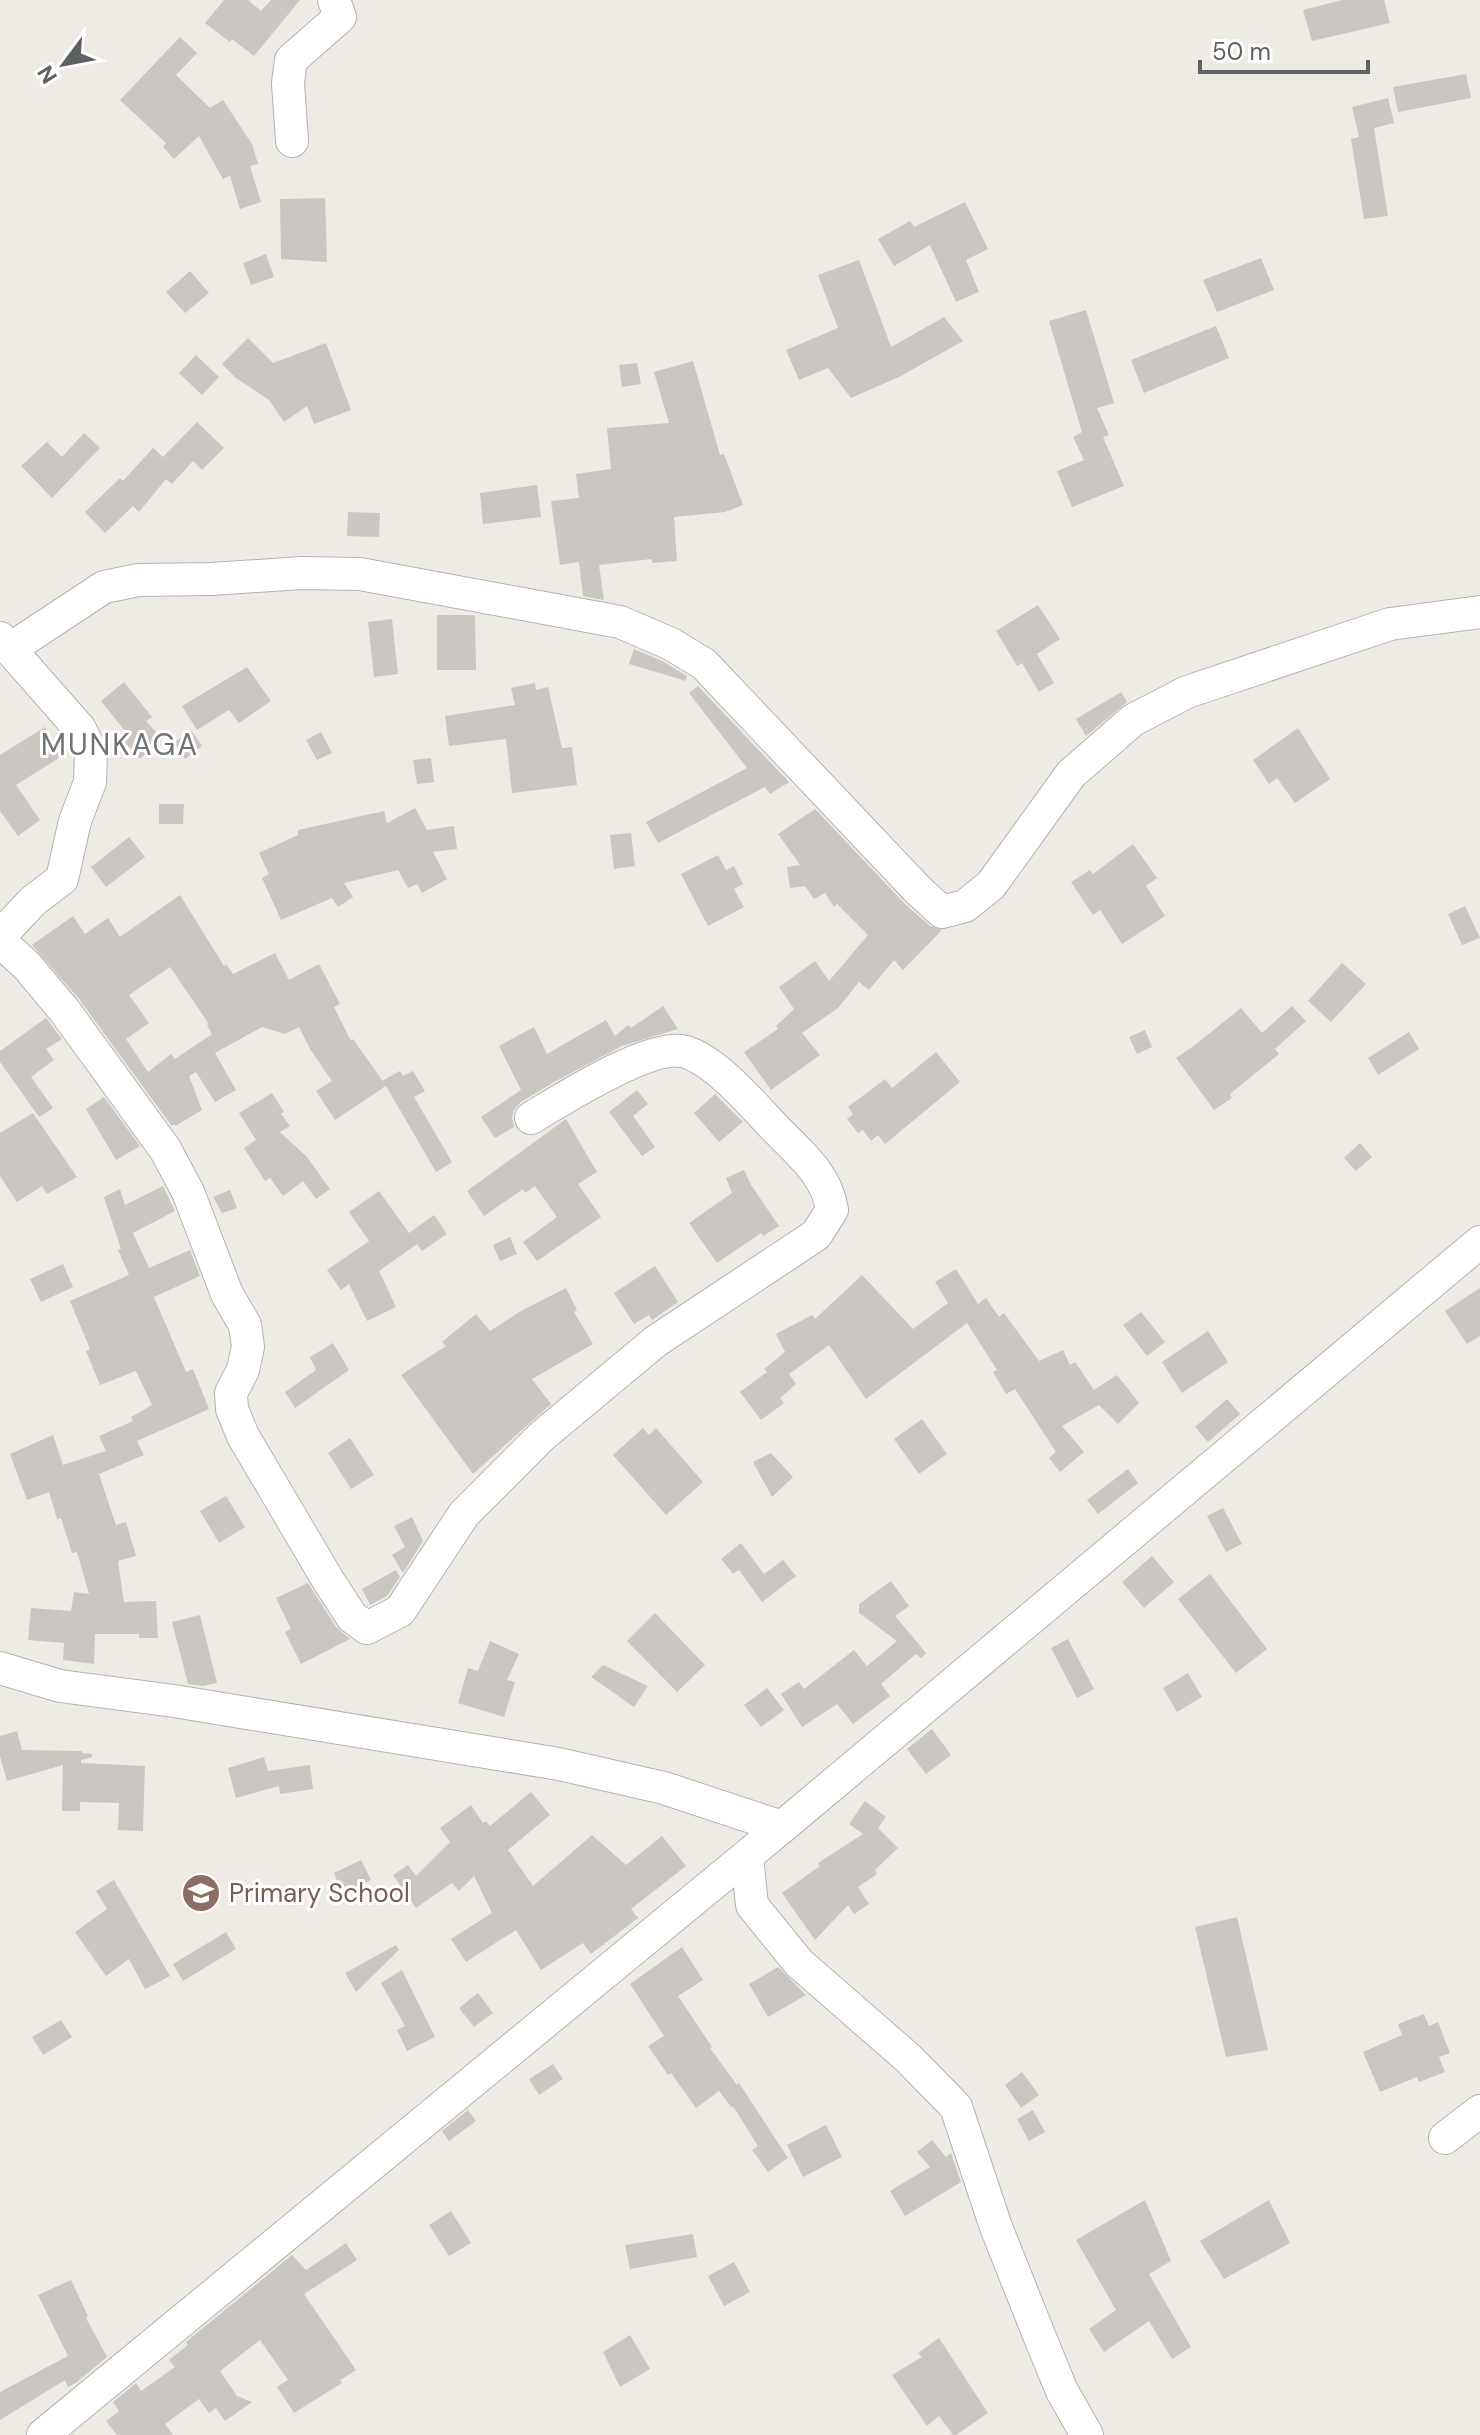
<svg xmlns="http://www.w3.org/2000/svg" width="1480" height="2435" viewBox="0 0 1480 2435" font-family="'DM Sans',sans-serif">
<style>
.building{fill:#cac6c2;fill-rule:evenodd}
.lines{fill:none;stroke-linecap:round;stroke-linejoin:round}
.minor-casing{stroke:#b0b3b6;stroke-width:34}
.minor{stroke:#fff;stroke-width:32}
.labels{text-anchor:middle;stroke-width:6;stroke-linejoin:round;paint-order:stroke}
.education-label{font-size:26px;fill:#785e54;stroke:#fff;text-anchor:start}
.quarter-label{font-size:30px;letter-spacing:2px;fill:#6e7376;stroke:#fff}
</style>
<rect width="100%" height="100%" fill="#eeebe5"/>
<path class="building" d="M224,0H248L261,11L271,0H300L254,56L232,39L230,42L205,23Z
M1342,0H1384L1390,23L1312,41L1303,10Z
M180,37L197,53L176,75L210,108L223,100L252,144L258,164L250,166L261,202L240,209L230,176L223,179L199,136L174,159L163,147L166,143L120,100Z
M1466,74L1471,98L1398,112L1393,87Z
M1388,98L1394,123L1374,128L1388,216L1364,219L1351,139L1359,137L1352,107Z
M325,198L327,262L281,259L280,199Z
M965,202L988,249L966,260L979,292L956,302L930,245L894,266L878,239L910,221L914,227Z
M266,254L274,277L251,285L243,263Z
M1261,258L1274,290L1217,312L1203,280Z
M859,260L891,347L944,317L963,341L901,376L851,398L828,368L799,380L786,350L838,328L818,275Z
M190,271L209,293L185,313L166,292Z
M1086,310L1114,403L1097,408L1109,435L1103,437L1124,486L1072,507L1057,471L1084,460L1073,437L1082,432L1049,321Z
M1216,326L1229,358L1144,393L1131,360Z
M248,338L273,363L326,343L351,410L314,424L307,406L284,422L269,400L236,378L222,364Z
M196,355L219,377L202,395L179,373Z
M693,361L720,455L724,454L743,505L725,512L674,517L677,561L652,563V559L599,565L604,600L583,596L579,562L560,565L551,501L579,498L576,474L611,469L607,428L669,423L654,372Z
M637,363L641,384L622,387L619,365Z
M197,422L224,448L202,470L193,461L172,484L166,479L139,512L133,506L105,533L85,512L120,478L123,481L153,448L163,457Z
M84,433L100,448L52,498L21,466L47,442L62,457Z
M537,485L541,517L483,524L480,493Z
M348,512L380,513L379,537L347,536Z
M1038,605L1060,639L1037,654L1054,683L1039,692L1022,663L1017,666L996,631Z
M437,615H475L476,670H437Z
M392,619L398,674L374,677L368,622Z
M634,649L662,661L687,676L686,681L629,664Z
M247,667L271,701L239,723L229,710L197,730L182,706Z
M124,682L152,717L146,721L162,739L140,759L119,736L125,731L101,701Z
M535,683L536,690L548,687L562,748L572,747L577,785L512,793L506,739L449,746L445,716L515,705L511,688Z
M698,686L789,782L770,794L765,787L658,843L646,822L747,768L689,693Z
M1121,692L1127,702L1086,736L1076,719Z
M45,727L62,756L16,785L40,820L18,836L0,811V755Z
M1298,728L1330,779L1295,803L1277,778L1269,784L1253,760Z
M191,730L202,746L185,759L174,743Z
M321,732L332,753L317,760L306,740Z
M431,758L434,782L417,784L413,760Z
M159,804H184L183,824H159Z
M415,808L427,830L454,826L457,849L433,852L447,879L422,893L417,884L408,888L398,870L344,883L353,897L338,907L332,898L281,920L262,878L269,874L259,853L298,835V830L384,811L387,823Z
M815,809L905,904L930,926L942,930L903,970L894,960L869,990L859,982L838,1008L802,1033L820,1055L771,1090L744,1052L778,1029L776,1026L794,1009L779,987L815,961L829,981L868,935L837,904L834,907L825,893L814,899L805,886L790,888L787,867L800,865L778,834Z
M631,833L635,866L614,869L610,835Z
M129,837L145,857L106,887L91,867Z
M1133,844L1157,878L1146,886L1165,916L1122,944L1100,910L1093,915L1071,882L1090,870L1093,874Z
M718,855L726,870L734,866L743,884L734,889L744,907L708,926L681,874Z
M180,895L224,966L226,964L233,974L275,953L289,980L319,964L340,1004L334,1007L351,1041L353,1039L384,1083L382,1081L400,1071L403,1076L413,1071L425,1091L414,1097L452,1162L436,1172L386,1086L335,1120L316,1091L332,1081L310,1049L299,1027L285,1034L262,1027L215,1053L236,1090L215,1102L196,1072L189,1076L202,1110L177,1125H171L79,999L32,945L73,916L85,934L108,918L120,937ZM170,967L209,1024L207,1025L212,1034L175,1059L171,1054L148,1072L126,1039L149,1023L129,995Z
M1465,906L1480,938L1462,945L1448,914Z
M1342,963L1366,984L1331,1022L1308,1001Z
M663,1006L678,1029L622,1046L554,1082L521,1102L514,1110L512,1118L514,1127L495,1138L481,1117L521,1090L499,1046L534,1027L547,1054L606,1020L615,1036L628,1025L631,1028Z
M1292,1006L1306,1021L1275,1049L1279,1054L1230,1094L1232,1098L1214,1110L1176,1058L1195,1045L1241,1008L1262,1033Z
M46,1018L62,1039L46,1049L54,1060L31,1077L53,1108L39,1117L0,1062V1051Z
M1145,1030L1152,1047L1137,1054L1129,1037Z
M1409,1032L1419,1049L1378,1075L1368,1058Z
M936,1052L960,1082L885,1144L878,1135L871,1141L863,1130L858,1133L847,1119L853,1114L848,1107L885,1079L892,1088Z
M637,1090L648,1104L633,1116L655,1147L642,1156L609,1112Z
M272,1093L284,1112L281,1114L290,1126L280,1132L307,1157L330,1189L316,1199L303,1181L283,1196L270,1178L265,1181L244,1148L256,1140L239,1113Z
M715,1094L743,1122L719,1142L694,1113Z
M104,1097L140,1146L116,1160L86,1109Z
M33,1113L77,1177L47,1194L42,1186L17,1202L0,1176V1133Z
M566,1119L597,1172L578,1184L601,1217L537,1261L523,1242L557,1217L535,1186L525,1193L523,1189L484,1216L467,1191Z
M1360,1143L1372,1157L1356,1171L1344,1158Z
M744,1170L751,1185L779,1226L763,1236L761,1233L717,1263L689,1223L732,1193L726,1178Z
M163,1186L175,1211L133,1233L149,1268L190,1250L200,1276L154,1297L186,1372L193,1369L209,1409L137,1441L144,1455L99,1474L116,1525L126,1522L136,1556L118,1561L124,1602L156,1601L158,1638H139V1634H95L94,1664L63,1660L64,1643L28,1640L31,1608L71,1611L74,1592L89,1594L77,1552L72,1553L61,1518L57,1519L49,1492L27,1500L10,1454L53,1435L63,1465L106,1451L99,1436L133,1421L131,1417L152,1405L136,1371L100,1385L86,1351L90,1349L70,1301L129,1275L118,1250L121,1249L104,1197L120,1189L125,1205Z
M230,1190L237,1208L222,1213L213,1197Z
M379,1191L409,1233L434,1215L447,1234L422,1251L417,1244L379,1271L396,1307L367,1321L349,1284L341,1290L327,1270L369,1241L349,1212Z
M510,1237L517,1254L500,1261L493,1245Z
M63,1264L73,1287L41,1302L30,1279Z
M655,1266L678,1302L652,1320L649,1315L634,1324L614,1293Z
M956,1269L978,1304L986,1298L999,1317L1004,1313L1039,1361L1063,1350L1070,1365L1075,1362L1094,1390L1117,1375L1139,1403L1118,1424L1099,1405L1062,1426L1084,1452L1060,1472L1049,1458L1056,1452L1015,1389L1006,1394L993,1372L997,1370L967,1323L866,1399L829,1345L789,1374L796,1384L780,1398L784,1403L761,1420L740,1392L767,1372L764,1369L785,1352L776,1334L812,1315L815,1319L862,1275L913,1329L948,1303L935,1282Z
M566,1288L577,1310L574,1312L593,1344L532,1379L551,1404L473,1474L401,1375L446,1346L442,1342L476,1314L490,1331L521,1311Z
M1480,1288V1336L1467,1344L1445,1311Z
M1141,1312L1165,1342L1147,1356L1123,1325Z
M1208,1331L1228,1362L1182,1393L1162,1362Z
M333,1343L349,1370L295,1408L285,1392L316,1370L310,1357Z
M1227,1399L1240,1414L1208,1442L1195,1427Z
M922,1419L947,1454L919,1474L894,1439Z
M643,1428L649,1435L656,1428L703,1482L666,1515L613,1455Z
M350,1438L374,1475L351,1489L328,1453Z
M771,1453L793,1477L772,1497L753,1462Z
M1128,1469L1138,1483L1098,1514L1087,1500Z
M226,1496L245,1527L219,1543L200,1511Z
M1223,1508L1242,1544L1226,1552L1207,1516Z
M412,1517L423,1541L403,1573L392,1555L405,1547L394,1526Z
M741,1543L764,1574L783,1560L796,1576L762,1602L739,1570L733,1574L721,1559Z
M1152,1556L1174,1582L1144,1608L1122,1582Z
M396,1570L400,1577L387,1596L370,1605L362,1589Z
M1210,1574L1267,1649L1236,1673L1178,1599Z
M891,1581L909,1606L895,1616L926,1653L921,1658L916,1654L881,1684L890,1696L853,1724L837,1704L802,1727L781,1694L799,1682L804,1689L854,1650L867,1666L897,1641L859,1613V1604Z
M308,1583L336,1627L350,1639L301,1664L285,1632L291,1629L276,1598Z
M655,1613L705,1665L677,1692L627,1641Z
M200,1615L217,1683L203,1686L188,1684L172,1622Z
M1068,1639L1094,1689L1077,1698L1051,1648Z
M490,1641L519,1654L507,1680L515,1682L504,1717L458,1703L468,1668L478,1671Z
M603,1665L648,1686L634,1707L591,1677Z
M1188,1673L1202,1697L1177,1712L1163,1688Z
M767,1688L784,1710L761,1727L744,1705Z
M932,1729L951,1755L926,1774L907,1749Z
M17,1731L22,1750L82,1751V1753L92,1754V1757L81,1760V1763L145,1766L143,1831L118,1830L119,1803L80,1802V1811H62L63,1765L7,1781L0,1756V1736Z
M264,1757L268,1771L310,1765L313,1789L280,1794L279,1786L236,1798L228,1768Z
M531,1792L550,1815L508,1850L533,1886L592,1835L626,1865L662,1836L686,1866L631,1909L638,1918L591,1954L583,1943L541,1970L516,1930L466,1962L451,1939L492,1913L474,1876L459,1891L452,1883L416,1908L393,1875L408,1865L416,1876L450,1842L440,1828L471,1805L483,1823L486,1821L490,1826Z
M865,1801L886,1817L878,1828L898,1848L875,1870L877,1874L858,1887L869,1904L854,1914L848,1905L815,1940L782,1893L820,1866L818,1863L863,1834L849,1824Z
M361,1860L371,1880L342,1893L334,1873Z
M114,1880L170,1976L145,1989L129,1959L106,1976L75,1932L107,1909L96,1891Z
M1237,1917L1268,2050L1226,2057L1195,1927Z
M226,1932L236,1949L183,1981L173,1964Z
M396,1945L399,1950L356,1992L345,1973Z
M682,1947L703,1980L678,1996L712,2047L710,2048L737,2085L739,2083L788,2158L768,2172L752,2150L758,2146L733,2106L732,2108L719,2091L696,2108L671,2073L668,2075L648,2046L664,2036L630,1984Z
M778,1967L806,1995L768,2017L749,1984Z
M402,1970L435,2037L407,2051L397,2030L405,2026L381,1983Z
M478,1993L493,2013L474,2027L459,2008Z
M1424,2014L1429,2026L1438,2022L1450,2053L1439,2057L1445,2072L1419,2082L1417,2077L1380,2092L1363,2052L1402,2035L1398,2024Z
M61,2020L72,2037L43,2055L32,2037Z
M553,2064L563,2079L539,2095L529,2079Z
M1022,2072L1039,2095L1021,2108L1005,2085Z
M468,2110L476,2121L449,2141L442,2131Z
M1033,2110L1045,2132L1029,2141L1017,2119Z
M826,2125L842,2157L803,2177L787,2145Z
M932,2140L946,2157L951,2153L961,2182L905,2216L890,2191L930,2167L917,2152Z
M1145,2200L1171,2261L1149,2274L1191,2347L1172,2359L1149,2321L1104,2352L1089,2329L1116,2310L1076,2240Z
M1269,2200L1290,2243L1224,2279L1200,2241Z
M451,2211L471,2243L449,2256L429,2225Z
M693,2234L697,2257L630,2269L625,2245Z
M346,2243L357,2260L304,2294L356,2370L340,2380L342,2383L294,2413L277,2387L288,2380L260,2340L220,2371L237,2396L252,2402L225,2421L216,2408L209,2413L199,2399L165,2424L173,2435H117L106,2421L119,2411L113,2402L136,2383L141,2391L175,2367L169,2360L188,2345L186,2342L292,2255L306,2270Z
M734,2262L750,2292L724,2306L708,2276Z
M71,2280L88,2316L86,2318L107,2357L77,2382L68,2387L65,2380L0,2420V2392L68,2356L38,2295Z
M630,2335L650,2369L620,2387L603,2352Z
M939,2338L988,2413L956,2435H953L939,2416L927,2426L892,2375L922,2357L918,2353Z"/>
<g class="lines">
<g class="minor-casing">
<path id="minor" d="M292,141L288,83L291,60L340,17L334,0
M0,638L80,729L91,752L90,782L75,821L62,879L33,901L0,936
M10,649L104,587L138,580L211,579L302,573L360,574L620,622L671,644L704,664L918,890L942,912L965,906L991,885L1071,774L1133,720L1187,692L1390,624L1480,612
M0,941L27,966L64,1010L165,1149L188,1192L227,1294L245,1325L248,1347L243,1370L231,1393L232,1409L243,1436L328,1580L352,1617L367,1628L400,1611L464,1514L542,1436L656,1341L816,1235L832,1210C827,1174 798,1152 774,1127C752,1104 717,1062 686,1052C653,1041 561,1100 531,1118
M0,1668L60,1686L174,1701L559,1764L664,1788L782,1827
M747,1856L752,1905L799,1963L908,2058L956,2107L996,2227L1039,2335L1062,2391L1087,2435
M1445,2138L1480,2111
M43,2435L782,1827L1480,1242"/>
</g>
<use href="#minor" class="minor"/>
</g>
<defs>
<g id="school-disc" transform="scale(2)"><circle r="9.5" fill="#8d6e63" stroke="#fff"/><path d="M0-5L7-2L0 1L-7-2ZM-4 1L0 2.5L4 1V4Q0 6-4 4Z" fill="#fff"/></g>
</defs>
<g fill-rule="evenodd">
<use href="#school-disc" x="201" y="1893"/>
</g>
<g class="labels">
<g class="education-label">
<text x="229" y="1902">Primary School</text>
</g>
<g class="quarter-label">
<text x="120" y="755">MUNKAGA</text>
</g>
</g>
<g transform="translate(64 64) rotate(238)" stroke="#ffffff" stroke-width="6" paint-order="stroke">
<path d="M0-6L14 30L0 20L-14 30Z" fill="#5d6164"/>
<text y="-12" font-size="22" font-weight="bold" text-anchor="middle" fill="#5d6164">N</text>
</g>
<path d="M1200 60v12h168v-12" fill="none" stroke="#5d6164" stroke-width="4"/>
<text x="1212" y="60" font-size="24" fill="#5d6164" stroke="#ffffff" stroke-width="6" paint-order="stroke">50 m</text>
</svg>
